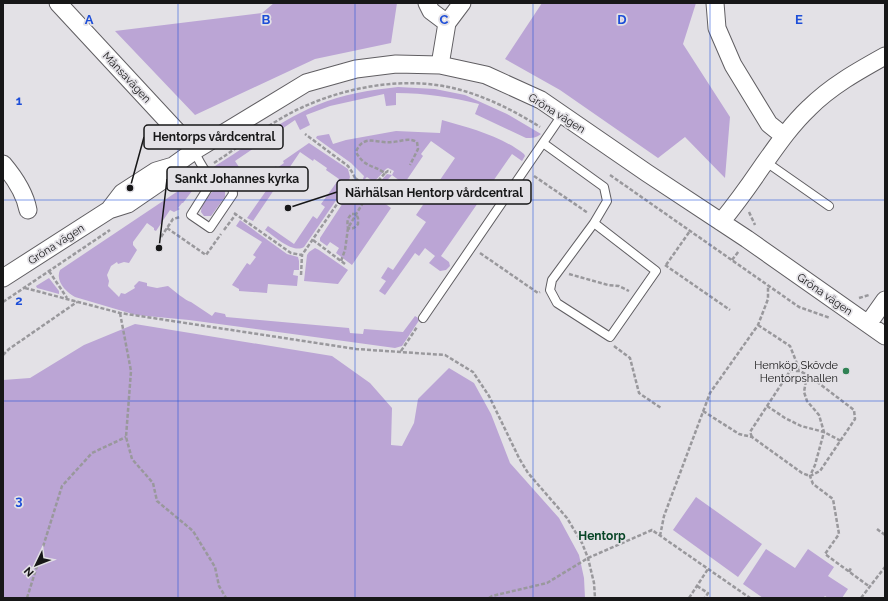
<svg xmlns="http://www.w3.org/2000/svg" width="888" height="601" viewBox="0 0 888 601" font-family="Raleway,sans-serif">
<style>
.green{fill:#bba5d5}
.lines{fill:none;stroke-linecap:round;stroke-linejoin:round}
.service-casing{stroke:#605e62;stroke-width:10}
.minor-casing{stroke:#605e62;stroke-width:19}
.path{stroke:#99989c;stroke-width:2.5;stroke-dasharray:4 2;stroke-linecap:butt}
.service{stroke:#fff;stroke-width:8}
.minor{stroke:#fff;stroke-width:17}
.grid{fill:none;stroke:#1d4ed8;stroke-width:1;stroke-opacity:0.55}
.poi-dot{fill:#308254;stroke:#e3e1e6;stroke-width:1.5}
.labels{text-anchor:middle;stroke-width:3.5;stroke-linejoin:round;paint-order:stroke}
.street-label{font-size:11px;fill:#171718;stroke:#e3e1e6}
.poi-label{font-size:11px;fill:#171718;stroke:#e3e1e6;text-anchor:end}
.neighbourhood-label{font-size:12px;font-weight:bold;fill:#074526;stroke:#e3e1e6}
.grid-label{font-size:13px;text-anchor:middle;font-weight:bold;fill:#1d4ed8;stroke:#e3e1e6;stroke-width:3.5;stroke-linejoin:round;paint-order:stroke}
.leader{fill:none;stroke:#171718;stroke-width:1.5}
.callout-dot{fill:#171718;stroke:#e3e1e6;stroke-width:1.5}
.callout{fill:#e3e1e6;stroke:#171718;stroke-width:1.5}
.callout-label{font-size:12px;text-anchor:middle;font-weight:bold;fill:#171718}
</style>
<rect width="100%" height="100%" fill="#e3e1e6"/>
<path class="green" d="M274,3H397L391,43L315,59L195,115L115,31L262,13Z
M542,3H696L683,44L730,117L725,178L685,137L658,158L560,90L505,59Z
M398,87L435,89L465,95L507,114L541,134C536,138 533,138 526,138L475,114L479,104C450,97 426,93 396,93V105L386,106L384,94L330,106L306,115L310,125L300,130L295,120L235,161L241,170C230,177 220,180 212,168C246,147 281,120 317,105C343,94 371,90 398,87Z
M442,120C470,128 501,136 524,154L525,156L522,161L512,154L441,256L449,262L450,266L446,270L440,271L429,263L435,256L425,248L419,256L415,253L385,295L379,291L386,281L381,278L388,267L393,270L426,222L416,215L455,158L431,141L421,154L423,156L404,184L392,175L378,190L374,188L387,174L392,175L394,171L388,168L386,169L374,182L372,184L369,183L371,180L367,177L364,180L363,179L364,176L351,163L316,138L317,136L329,134L333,144L346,140L396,131L440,133Z
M309,143L348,169L350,177L348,183L304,247C293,254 274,236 265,230L268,226L294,244L313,216L317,219L325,207L321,204L339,179L326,170L327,168L314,159L313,161L300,152L281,180L272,173V170L276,166L277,168L284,163L283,161Z
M273,181L278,184L253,221L247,218Z
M190,183L194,184L195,187L183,203H182L178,208L180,209L174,212L170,210L156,231L154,230V228L147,223L133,242V245L137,250L129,263L124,262L118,264L117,262L111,266L107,275L109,281L108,286L119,297L121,293L125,294L135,288L134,286L139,281L147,283V286L157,288L168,286C173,290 186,301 191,302L212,316L215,312L225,314L226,317L349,328L350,333L363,334L364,329L403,332L415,316L420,319L402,346L395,348L189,320L136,315L75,297C66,292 55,281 60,270Z
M358,185L361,186L391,208L352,265L336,253L339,248L330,242L327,246L320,241V238L352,189Z
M218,187L221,188L225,191V197L211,216H204L201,212C201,203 211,192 218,187Z
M240,220L287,254L298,257L299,261V270H294L293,275L298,276L297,286L268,284L267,293L239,291V289L232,285L247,263L250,265L256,257L253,255L262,242L236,226Z
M315,248L319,250L348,270L338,284L304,281L307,255L309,252Z
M49,278L59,291V294L37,288L36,286Z
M135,324L332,356L370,383L392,408L391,445L402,446L414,423L418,399L449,368L474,383L491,414L510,463L559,518L579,555L584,578L585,598H3V380L30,378L84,345Z
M696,497L762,544L738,577L673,530Z
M766,549L795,568L808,549L834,567L828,576L848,589L842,598H828L825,596L823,598H763L743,584Z"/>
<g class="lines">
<g class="service-casing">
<path id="service" d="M543,143L604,187L607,201L594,223L552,280L550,290L557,303L610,337L656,271L594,223
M194,151C203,168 210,186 232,184L233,194L210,228L191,215L213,180
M766,162L829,206
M423,318L562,115"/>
</g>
<g class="minor-casing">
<path id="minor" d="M58,3L186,141L194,151
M427,3L431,11L447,23
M715,3L717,28L733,65L769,124L784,136
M440,65L447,23L462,3
M3,164C14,177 25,194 28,210
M109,210L122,193L156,171L173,166
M721,222C735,205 748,187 761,168C776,147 790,126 809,108C831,86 858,71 885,56
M3,278L109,210L128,204L163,180L173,166L194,151L306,83L356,69L396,64L440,65L486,75L541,100L647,173L747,239L885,336
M868,324L885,300"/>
</g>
<path class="path" d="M214,163C243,144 272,121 303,107C349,86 408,76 457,89C487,97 515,111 540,127
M254,169L278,180
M385,173L388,171L391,172
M610,175L799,307L830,318
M534,176L588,213
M355,178L374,191
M181,183L196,175
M749,212L755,225
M234,213L291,253L302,255L355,178L352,172L348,166L305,134
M352,214H356L358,218V224C355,227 353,230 348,228C347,222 347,218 352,214Z
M167,228L206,255L221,234
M224,230L236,214
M161,237L173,219L180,217
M313,240L345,264
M480,253L538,293L540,292
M732,260L739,251
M341,261L345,250L348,228L371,189L385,173C373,165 364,167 356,152C363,133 378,144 392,142C400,142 408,137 417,142L418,149L410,165
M665,265L730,310
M666,265L690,231
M49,271L67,298
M569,274L608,285L619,286L629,291
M301,275L302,255
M25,288L120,313L356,349L445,355L473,372L489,396L519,458L528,473L567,518L582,543L588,558L594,583L595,598
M859,298L869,295
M3,302L110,230
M120,313L131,371L126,437L132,459L153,483L157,501L193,531L215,567L219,586L226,598
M758,325L790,346L800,371
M614,346L630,358L639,393L661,408
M401,351L417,327
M3,355L9,349L77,302
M807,375L804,392L807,401L819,415L824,432L815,465L810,476L813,484L833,499L839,534L825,554L870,587
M767,406L785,418L801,426L824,432L841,441
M703,411L739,434L752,437L802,473L810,476L820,471L855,419L854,410L812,378L800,371H790L750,432L752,437
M877,529L885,535
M660,536L664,516L710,393L758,325L768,299V285
M849,572L851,568
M697,586L708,593L705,598
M27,598L62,486L92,453L126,437
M489,598L492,596L547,583L588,558L652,530L750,598
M689,598L708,569
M861,598L885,567"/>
<use href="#service" class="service"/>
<use href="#minor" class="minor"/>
</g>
<path class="grid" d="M178,3V598M355,3V598M533,3V598M710,3V598M3,200H885M3,401H885"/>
<circle class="poi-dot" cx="846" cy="371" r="4"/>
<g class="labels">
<g class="street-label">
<text transform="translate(127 77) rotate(47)" y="4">Månsavägen</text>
<text transform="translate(557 113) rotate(32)" y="4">Gröna vägen</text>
<text transform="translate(56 244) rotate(-33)" y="4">Gröna vägen</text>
<text transform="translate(825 294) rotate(35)" y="4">Gröna vägen</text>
</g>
<g class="poi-label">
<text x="838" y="369">Hemköp Skövde<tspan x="838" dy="13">Hentorpshallen</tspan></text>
</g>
<g class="neighbourhood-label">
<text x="602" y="540">Hentorp</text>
</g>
</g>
<g class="grid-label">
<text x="89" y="24">A</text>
<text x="266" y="24">B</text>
<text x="444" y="24">C</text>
<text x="622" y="24">D</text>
<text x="799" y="24">E</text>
<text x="19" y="105">1</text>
<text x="19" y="305">2</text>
<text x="19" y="505">3</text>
</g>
<path class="leader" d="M130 188L144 137M159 248L167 179M288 208L337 192"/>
<g class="callout-dot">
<circle cx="130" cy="188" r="4"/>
<circle cx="159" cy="248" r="4"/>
<circle cx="288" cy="208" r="4"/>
</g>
<g class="callout">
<rect x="144" y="125" width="139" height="24" rx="4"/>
<rect x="167" y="167" width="141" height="24" rx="4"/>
<rect x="337" y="180" width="194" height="24" rx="4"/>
</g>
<g class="callout-label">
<text x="214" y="141">Hentorps vårdcentral</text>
<text x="237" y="183">Sankt Johannes kyrka</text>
<text x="434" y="197">Närhälsan Hentorp vårdcentral</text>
</g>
<rect width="888" height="601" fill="none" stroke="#171718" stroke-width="8"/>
<g transform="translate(36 565) rotate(227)" stroke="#e3e1e6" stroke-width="3" paint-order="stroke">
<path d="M0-3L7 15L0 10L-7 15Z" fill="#171718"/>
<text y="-6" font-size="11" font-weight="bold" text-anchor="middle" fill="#171718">N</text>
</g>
</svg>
